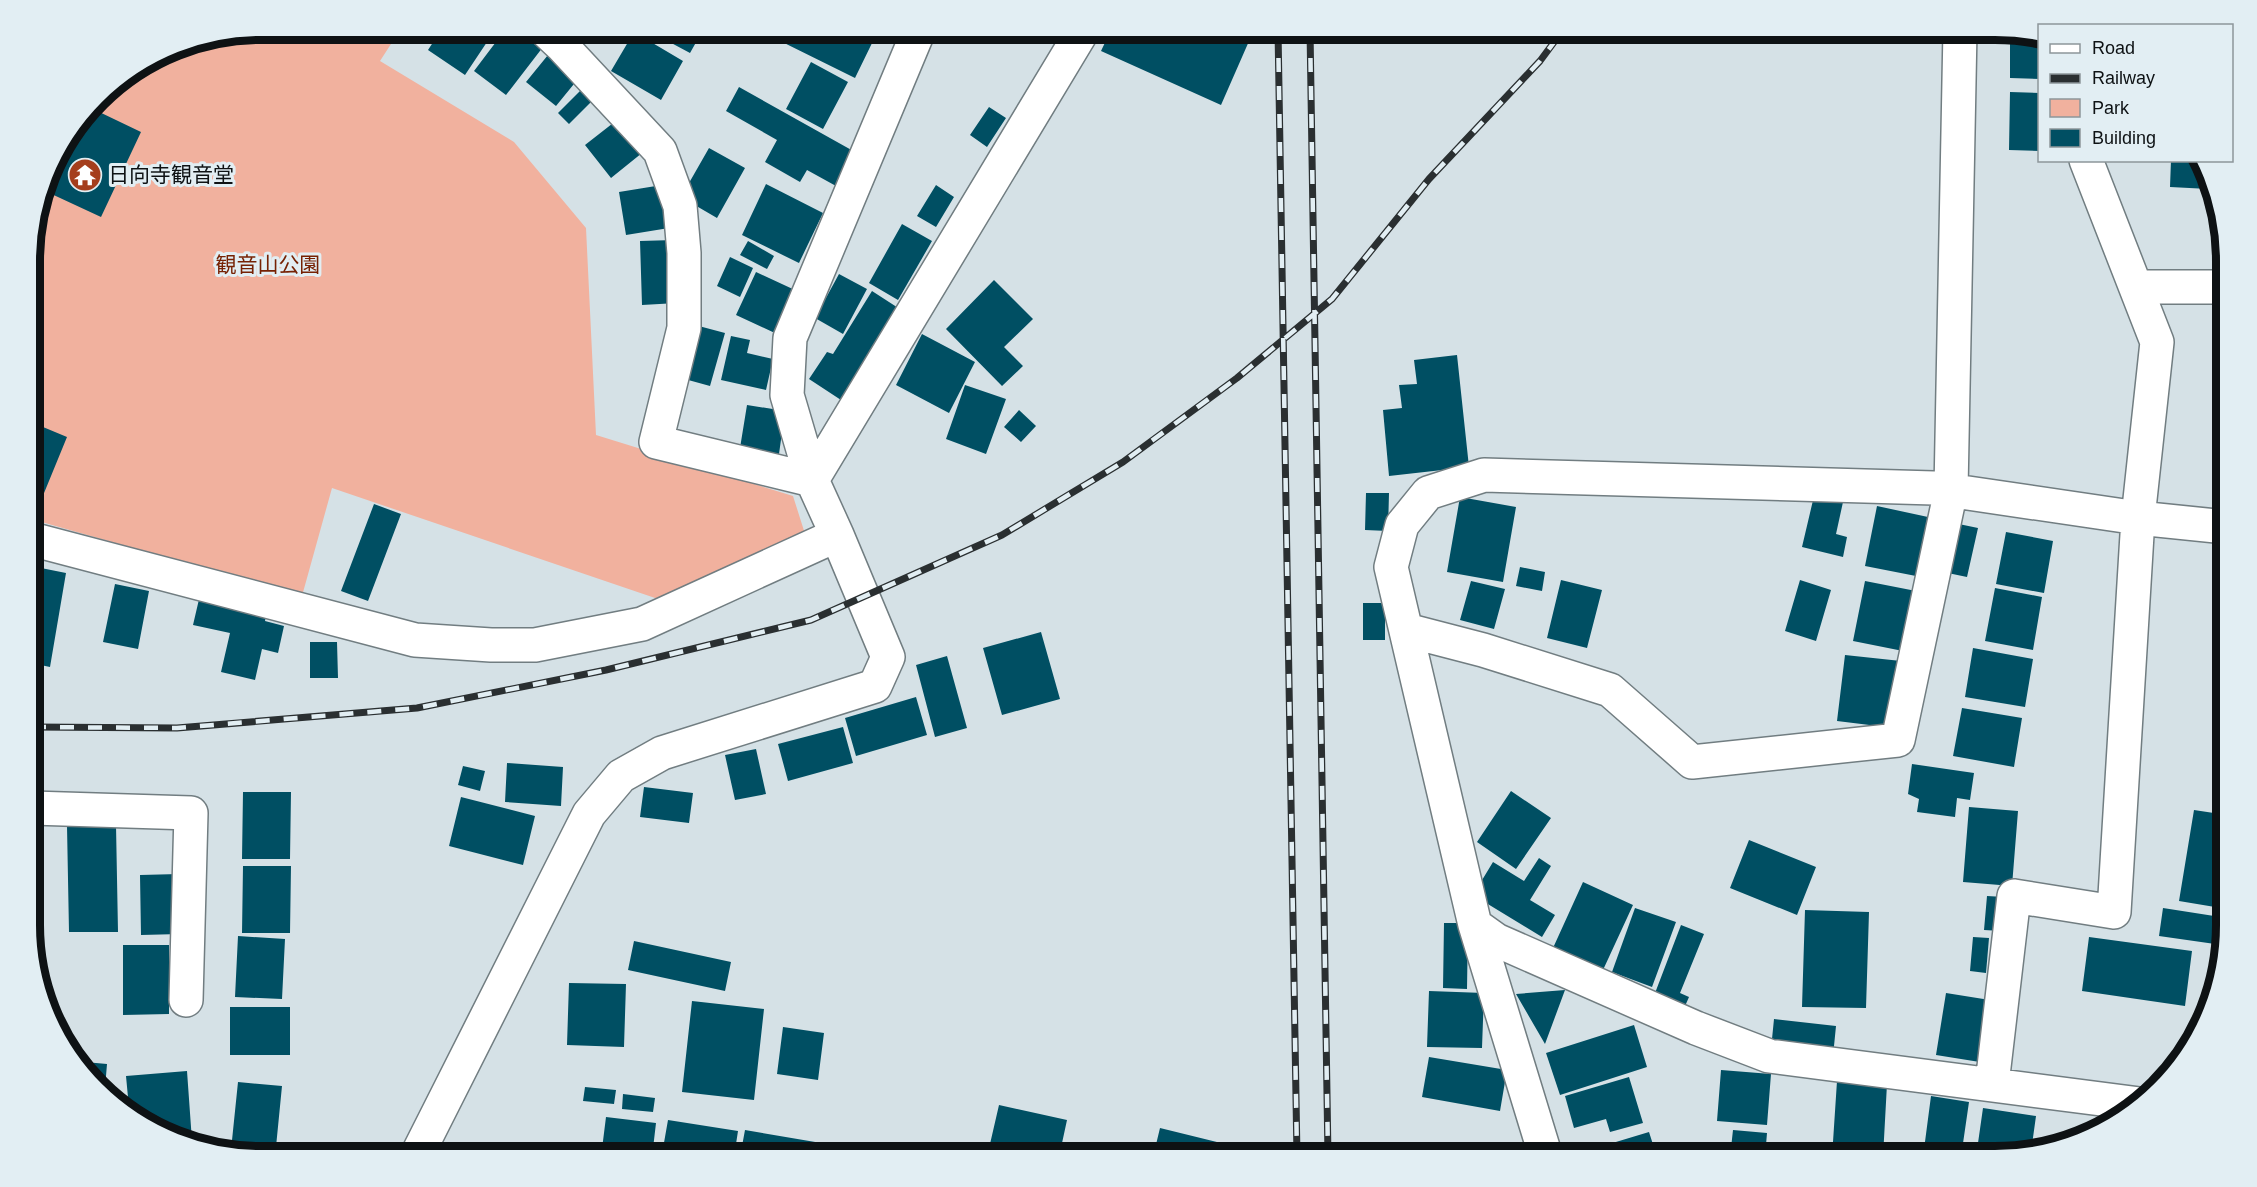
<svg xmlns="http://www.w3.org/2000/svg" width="2257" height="1187" viewBox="0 0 2257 1187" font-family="Helvetica,'Noto Sans JP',sans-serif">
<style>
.green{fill:#f1b19e}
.building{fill:#004f63}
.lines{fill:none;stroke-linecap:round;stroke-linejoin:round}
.minor-casing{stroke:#717d81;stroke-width:36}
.minor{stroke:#fff;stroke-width:33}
.rail-casing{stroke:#2a2f31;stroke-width:7}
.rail{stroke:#e2eef3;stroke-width:4.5;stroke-dasharray:14;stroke-linecap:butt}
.labels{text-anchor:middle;stroke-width:6;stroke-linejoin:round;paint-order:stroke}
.poi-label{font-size:21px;fill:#0e1214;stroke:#e2eef3;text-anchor:start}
.park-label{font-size:21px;fill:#762204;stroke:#e2eef3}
.rim{fill:none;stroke:#0e1214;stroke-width:8}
</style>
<rect width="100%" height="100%" fill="#d5e1e6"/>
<path class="green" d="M262,30H400L380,61L514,142L586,228L596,435L793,496L806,537L661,600L332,488L302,596L31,519V246L54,159L109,88L173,48Z"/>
<path class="building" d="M441,30H495L465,75L428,50Z
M505,30H520L543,47L506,95L474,71Z
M647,30H703L690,53Z
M758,30H857L874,39L855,78Z
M1111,30H1248L1253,32L1221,105L1101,51Z
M634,32L683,61L661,100L611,71Z
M2010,33L2040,40V79L2010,78Z
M548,55L578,79L556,106L526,82Z
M811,62L848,82L823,129L786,109Z
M739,87L855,152L836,186L807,170L800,182L765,162L777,140L726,111Z
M583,88L594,99L569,124L558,113Z
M2010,92L2040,93V151L2009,150Z
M989,107L1006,118L987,147L970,135Z
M93,109L141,132L101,217L45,191L54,159Z
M617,120L642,153L611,178L585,145Z
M709,148L745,168L717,218L681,197Z
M2171,160H2198L2209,189L2170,187Z
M766,184L823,213L799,263L742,235Z
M662,185L669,228L626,235L619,192Z
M936,185L954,197L936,227L917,216Z
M902,224L932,241L898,300L869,283Z
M674,240L677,303L642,305L640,241Z
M748,241L774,256L767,269L740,255Z
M730,257L753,268L740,297L717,286Z
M756,272L797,291L777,334L736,315Z
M839,274L867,289L843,334L815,318Z
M994,280L1033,319L1004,347L1023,366L1002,386L946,329Z
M872,291L906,313L873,348L841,400L809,379L827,352L833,354Z
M2214,314H2225V364H2215Z
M695,325L725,333L710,386L681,378Z
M922,334L975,362L949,413L896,385Z
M731,336L750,340L747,353L773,359L766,390L721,380Z
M1457,355L1469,467L1389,476L1383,410L1402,408L1399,385L1417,384L1414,360Z
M965,385L1006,399L986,454L946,439Z
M747,405L785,411L779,454L740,448Z
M1019,410L1036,426L1021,442L1004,427Z
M31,422L67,437L42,498L31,494Z
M1366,493H1389L1388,531L1365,530Z
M1814,496L1843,502L1836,534L1847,537L1843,557L1802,547Z
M1460,497L1516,507L1503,582L1447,572Z
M374,504L401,514L368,601L341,591Z
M1877,506L1928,517L1916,576L1865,566Z
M1954,523L1978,528L1967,577L1943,572Z
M2006,532L2053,541L2044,593L1996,584Z
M31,566L66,573L50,667L31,663Z
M1520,567L1545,572L1542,591L1516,586Z
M1561,580L1602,590L1587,648L1547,638Z
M1800,580L1831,590L1816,641L1785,631Z
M1471,581L1505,589L1494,629L1460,620Z
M1865,581L1916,591L1903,651L1853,641Z
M115,584L149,591L138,649L103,642Z
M1995,588L2042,597L2033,650L1985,641Z
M200,595L267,610L265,621L284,626L278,653L262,649L255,680L221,672L230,633L193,625Z
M1363,603H1385V640H1363Z
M1041,632L1060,699L1002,715L983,648Z
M310,642H337L338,678H310Z
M1973,648L2033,659L2025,707L1965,697Z
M1845,655L1901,661L1894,728L1837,721Z
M947,656L967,728L935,737L916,665Z
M916,697L927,735L856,756L845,718Z
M1962,708L2022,718L2014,767L1953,756Z
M843,727L853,763L788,781L778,744Z
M756,749L766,794L735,800L725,755Z
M2225,753H2227V808L2217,807Z
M507,763L563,767L561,806L505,802Z
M1912,764L1974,773L1970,800L1957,798L1955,817L1917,812L1919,799L1908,794Z
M463,766L485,771L480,791L458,785Z
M644,787L693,793L689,823L640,817Z
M1511,791L1551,818L1516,869L1477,842Z
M243,792H291L290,859H242Z
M461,797L535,816L523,865L449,846Z
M1969,807L2018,811L2012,886L1963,882Z
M2194,810L2227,815V909L2179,901Z
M116,825L118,932H69L67,826Z
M1749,840L1816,867L1797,915L1730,888Z
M1539,858L1551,866L1530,900L1555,915L1542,937L1473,895L1493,862L1524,881Z
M243,866H291L290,933H242Z
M179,874L180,934L141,935L140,875Z
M1583,882L1633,905L1603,970L1553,948Z
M1987,896L2004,897L2001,931L1984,930Z
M1635,908L1676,922L1652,987L1612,972Z
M2163,908L2227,918L2222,945L2159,936Z
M1805,910L1869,912L1866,1008L1802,1007Z
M1444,923H1468L1467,989L1443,988Z
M1681,925L1704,934L1680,993L1689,997L1682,1013L1652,1001Z
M238,936L285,939L282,999L235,997Z
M1973,937L1989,938L1986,973L1970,971Z
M2089,937L2192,951L2185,1006L2082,991Z
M634,941L731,962L725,991L628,970Z
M123,945H169V1014L123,1015Z
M569,983L626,984L624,1047L567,1045Z
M1565,990L1545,1044L1516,994Z
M1429,991L1484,993L1482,1048L1427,1047Z
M1946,993L1996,1001L1986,1063L1936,1055Z
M692,1001L764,1009L754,1100L682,1092Z
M230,1007H290V1055H230Z
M1774,1019L1836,1026L1833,1056L1771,1049Z
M1634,1025L1647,1067L1560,1095L1546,1053Z
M783,1027L824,1033L818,1080L777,1074Z
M1429,1057L1507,1070L1500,1111L1422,1097Z
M74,1061L107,1064L105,1088L78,1066Z
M1721,1070L1771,1074L1767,1125L1717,1121Z
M187,1071L192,1141L159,1133L129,1108L126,1076Z
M1629,1077L1643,1123L1610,1132L1606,1119L1574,1128L1565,1096Z
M1837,1081L1887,1084L1883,1157H1832Z
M238,1082L282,1086L275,1157H262L231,1150Z
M585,1087L616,1090L614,1104L583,1101Z
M623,1094L655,1098L653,1112L622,1109Z
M1931,1096L1969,1102L1961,1157H1923Z
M999,1105L1067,1120L1059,1157H987Z
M1983,1108L2036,1116L2031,1152L2010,1157H1976Z
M606,1117L656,1123L652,1157H601Z
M668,1120L738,1131L734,1157H683L662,1154Z
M1160,1128L1225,1144L1221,1157H1153Z
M745,1130L827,1144L824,1157H740Z
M1733,1130L1767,1133L1765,1157H1730Z
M1649,1132L1657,1157H1588L1586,1151Z"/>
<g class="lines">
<g class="minor-casing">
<path id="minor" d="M545,30L562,46L660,151L680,206L684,253V328L656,442L812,480L1083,30
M2136,287H2225
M31,539L415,640L491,645H535L642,624L837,535
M1406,630L1483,650L1610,690L1692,762L1898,740L1951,490L1960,30
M32,808L191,813L186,1000
M1475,925L1496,940L1696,1028L1769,1056L2140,1104
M1992,1084L2014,896L2114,912L2138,518L2157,342L2086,160
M416,1157L589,814L621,776L662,753L875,686L888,657L837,535L812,480L787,395L790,338L919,30
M1546,1157L1475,925L1391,567L1402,525L1428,493L1484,475L1934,488L2138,518L2226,527"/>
</g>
<use href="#minor" class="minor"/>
<g class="rail-casing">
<path id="rail" d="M1278,30L1297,1157
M1310,30L1328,1157
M32,727L177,728L417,708L606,670L811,620L1002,535L1123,462L1237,378L1332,299L1429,179L1540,61L1563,30"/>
</g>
<use href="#rail" class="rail"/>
</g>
<defs>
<g id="temple-disc" transform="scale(1.725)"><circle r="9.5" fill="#a53e1d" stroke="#e2eef3"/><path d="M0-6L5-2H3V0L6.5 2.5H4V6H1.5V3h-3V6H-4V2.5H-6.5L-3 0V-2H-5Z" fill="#fff"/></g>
</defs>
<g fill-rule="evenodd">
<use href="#temple-disc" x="85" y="175"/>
</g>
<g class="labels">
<g class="poi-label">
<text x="108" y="182">日向寺観音堂</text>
</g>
<g class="park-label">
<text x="268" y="272">観音山公園</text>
</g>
</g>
<path d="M0 0H2257V1187H0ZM261 40H1995A221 221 0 0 1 2216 261V925A221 221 0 0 1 1995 1146H261A221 221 0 0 1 40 925V261A221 221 0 0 1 261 40Z" fill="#e2eef3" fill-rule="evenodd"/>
<path class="rim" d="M261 40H1995A221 221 0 0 1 2216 261V925A221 221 0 0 1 1995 1146H261A221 221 0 0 1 40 925V261A221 221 0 0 1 261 40Z"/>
<rect x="2038" y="24" width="195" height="138" fill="#e2eef3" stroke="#8d969a" stroke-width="1.5"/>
<rect x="2050" y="44" width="30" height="9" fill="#ffffff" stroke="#8d969a" stroke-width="1.5"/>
<text x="2092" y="54" font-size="18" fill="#0e1214">Road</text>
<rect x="2050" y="74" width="30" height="9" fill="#2a2f31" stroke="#8d969a" stroke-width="1.5"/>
<text x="2092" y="84" font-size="18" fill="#0e1214">Railway</text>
<rect x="2050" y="99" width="30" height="18" fill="#f1b19e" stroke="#8d969a" stroke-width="1.5"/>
<text x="2092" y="114" font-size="18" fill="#0e1214">Park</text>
<rect x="2050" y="129" width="30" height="18" fill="#004f63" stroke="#8d969a" stroke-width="1.5"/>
<text x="2092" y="144" font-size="18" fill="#0e1214">Building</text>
</svg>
